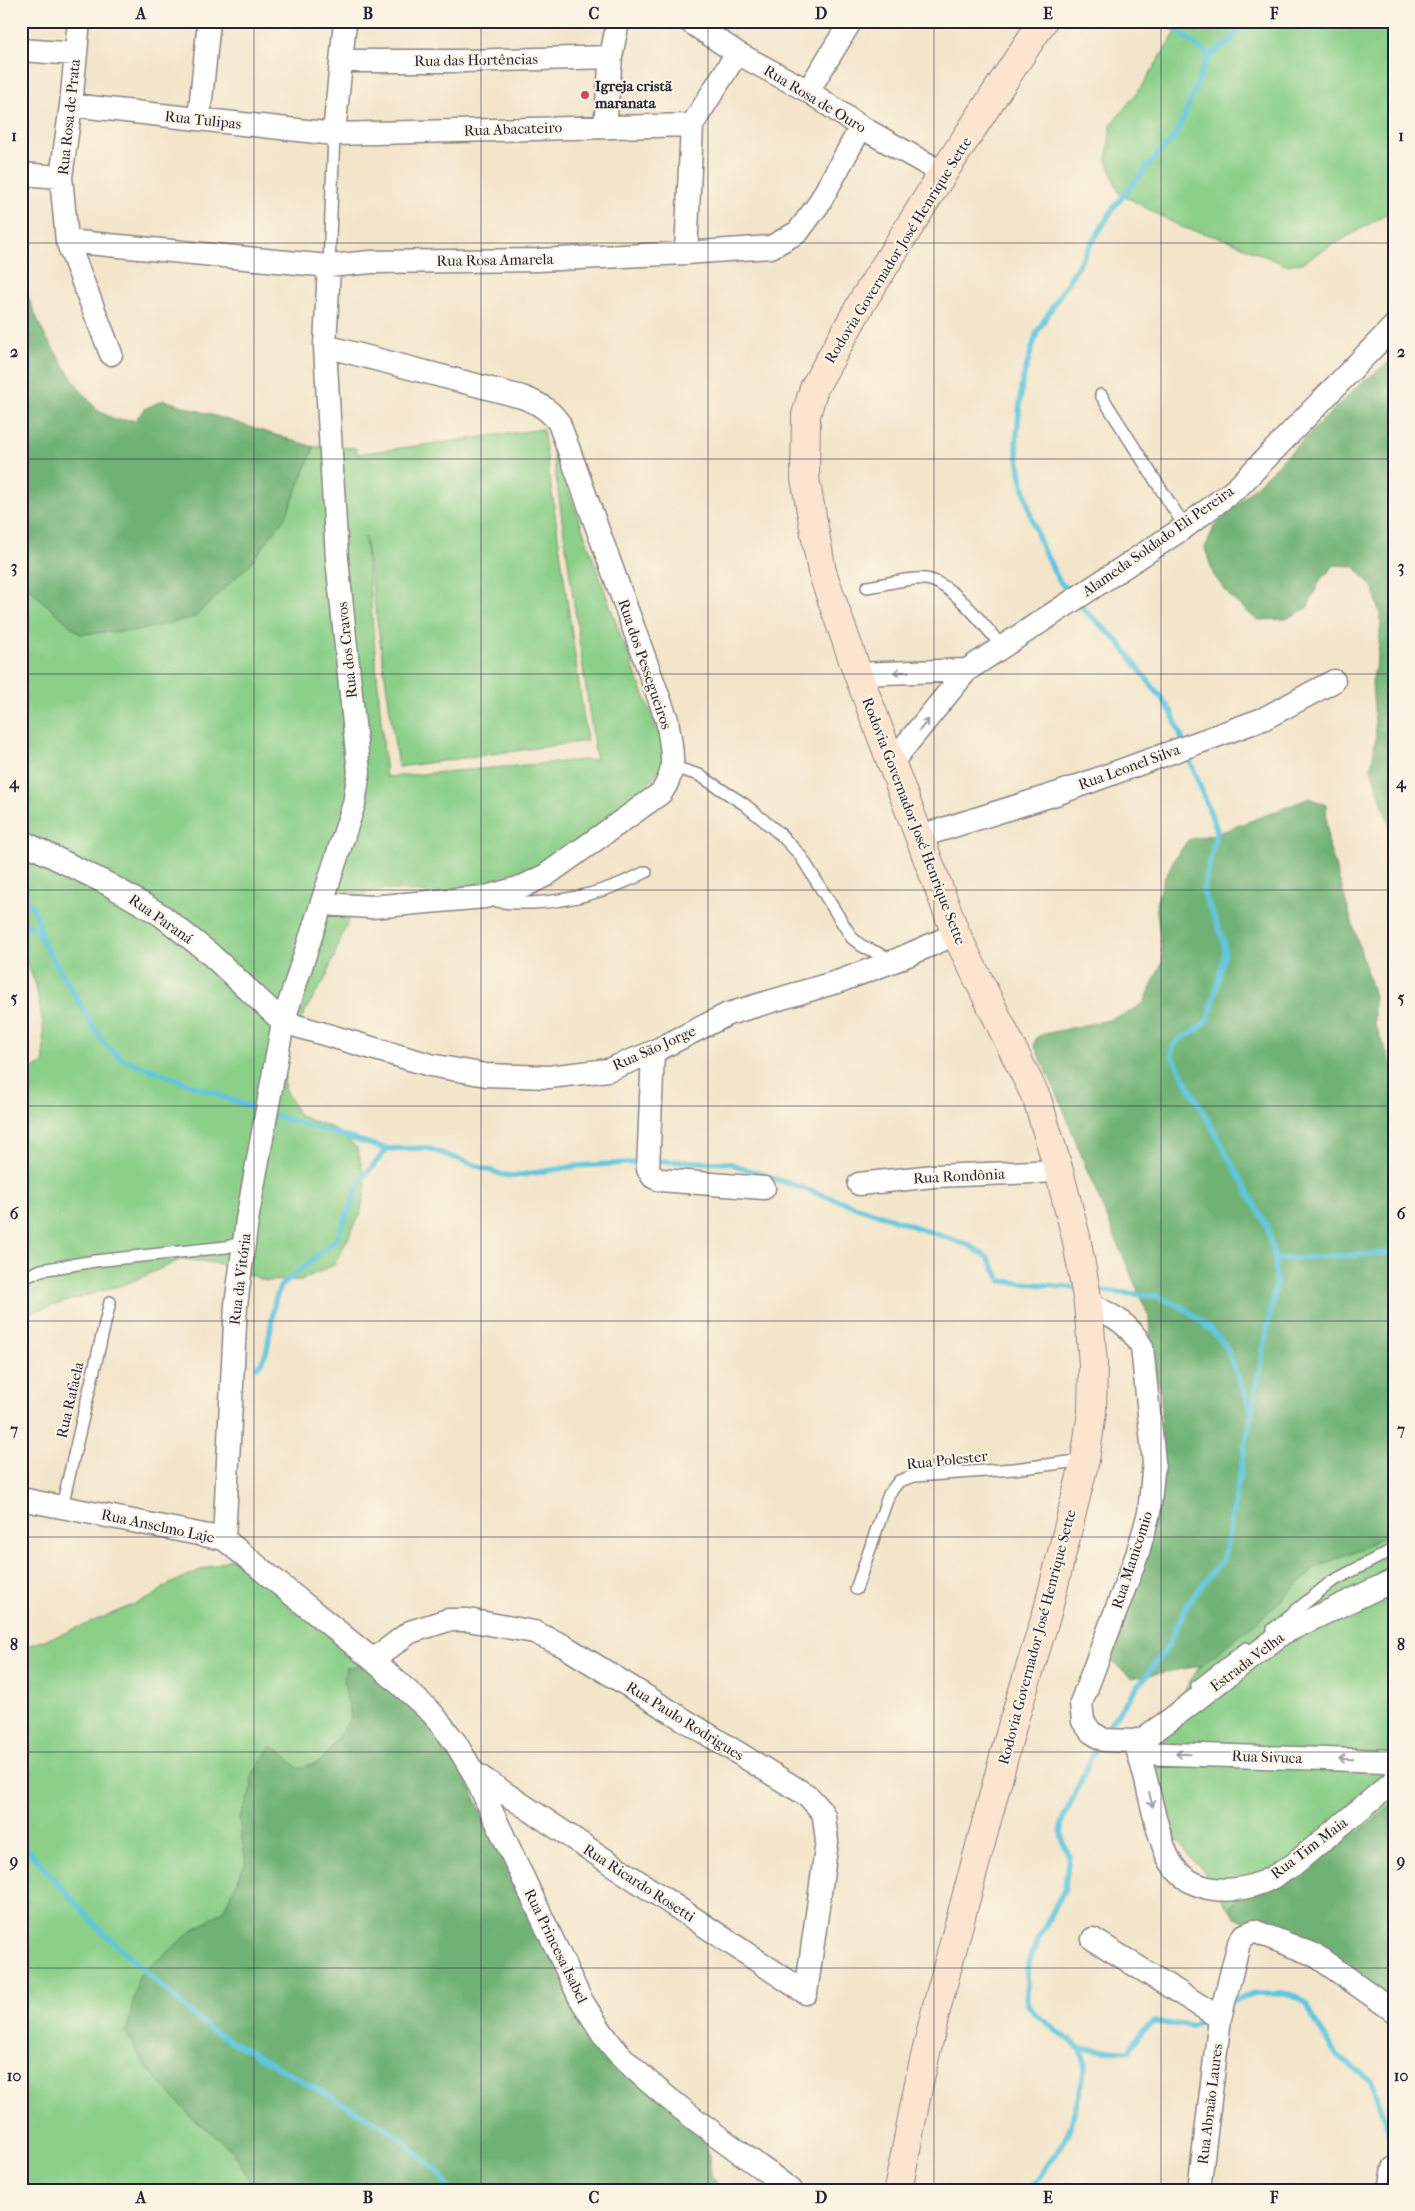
<svg xmlns="http://www.w3.org/2000/svg" width="1415" height="2211" viewBox="0 0 1415 2211" font-family="'IM FELL French Canon',serif">
<style>
.green{fill:#8bcf89;stroke:#567862}
.forest{fill:#70b275;stroke:#496a58}
.lines{fill:none;stroke-linecap:round;stroke-linejoin:round}
.stream{stroke:#61c6de;stroke-width:5.5}
.lane-casing{stroke:#8a8482;stroke-width:14}
.street-casing{stroke:#8a8482;stroke-width:25}
.secondary-casing{stroke:#8a8482;stroke-width:30}
.lane{stroke:#fff;stroke-width:11}
.street{stroke:#fff;stroke-width:22}
.secondary{stroke:#fbe5cf;stroke-width:28}
.oneway{stroke:#9c9ca7}
.grid{fill:none;stroke:#22223b;stroke-width:1;stroke-opacity:0.55}
.poi-dot{fill:#d1495b;stroke:#fcf5e5;stroke-width:2}
.labels{text-anchor:middle;stroke-width:4;stroke-linejoin:round;paint-order:stroke}
.street-label{font-size:15px;fill:#22223b;stroke:#fcf5e5}
.poi-label{font-size:15px;font-weight:bold;fill:#22223b;stroke:#fcf5e5;text-anchor:start}
.neatline{fill:none;stroke:#22223b;stroke-width:2}
.grid-label{font-size:16px;text-anchor:middle;font-weight:bold;fill:#22223b}
</style>
<rect width="100%" height="100%" fill="#fcf5e5"/>
<filter id="ink" filterUnits="userSpaceOnUse"><feTurbulence type="fractalNoise" baseFrequency=".02" numOctaves="2"/><feDisplacementMap in="SourceGraphic" scale="10" xChannelSelector="R" yChannelSelector="G"/><feConvolveMatrix kernelMatrix="1 2 1 2 8 2 1 2 1" color-interpolation-filters="sRGB"/></filter>
<filter id="wash" filterUnits="userSpaceOnUse"><feTurbulence type="fractalNoise" baseFrequency=".0096" numOctaves="4" result="noise"/><feDisplacementMap in="SourceGraphic" scale="20" xChannelSelector="R" yChannelSelector="G"/><feGaussianBlur stdDeviation="1.12" result="paint"/><feColorMatrix in="noise" values="0 0 0 0 0 0 0 0 0 0 0 0 0 0 0 0 0 1.4 0 .05"/><feComposite in="paint" operator="in"/></filter>
<g filter="url(#wash)">
<rect width="100%" height="100%" fill="#f3e5ca"/>
<path class="green" d="M1183,21H1394V210L1301,263L1285,265L1231,241L1181,227L1119,193L1107,160L1111,125L1140,89Z
M543,429L587,741L398,767L365,537L386,777L596,759L551,441L620,634L664,746L662,767L635,800L536,871L500,887L434,893L385,889L366,893L345,928L326,977L305,1011L287,1049L284,1088L299,1116L333,1128L357,1148L366,1184L360,1215L334,1265L301,1280L266,1281L221,1264L182,1259L131,1282L32,1312L21,1322V1075L44,1063L43,1024L36,985L21,950V582L80,634L250,564L286,516L314,447L356,448L357,454Z
M1394,1530V1803L1374,1820L1291,1880L1232,1904V1913L1200,1866L1195,1863L1163,1821L1150,1765L1163,1729L1186,1688L1200,1666L1265,1615L1317,1567L1368,1545Z
M230,1559L260,1571L364,1664L344,1683L351,1717L338,1739L320,1762L298,1768L282,1752L252,1789L239,1819L246,1863L223,1911L192,1931V2118C218,2138 245,2154 251,2190H21V1648L60,1635L152,1597L167,1585L203,1569Z"/>
<path class="forest" d="M21,281L44,334L73,380L97,410L116,420H135L146,408L164,400L314,447L286,516L250,564L195,617L141,630L80,634L21,582Z
M1394,358V840L1371,768L1376,737L1372,683L1378,654L1381,621L1374,589L1354,566L1335,565L1321,579L1307,608L1286,619L1257,620L1231,598L1213,574L1205,548L1214,527L1358,386Z
M1310,798L1326,805L1328,842L1374,996V1024L1394,1069V1530L1368,1545L1317,1567L1265,1615L1200,1666L1132,1678L1111,1661L1108,1649L1161,1458V1393L1151,1358L1149,1317L1088,1173L1059,1098L1034,1045L1037,1037L1044,1034L1108,1020L1126,1014L1144,1003L1163,960L1156,904L1164,879L1175,858L1188,840L1219,833Z
M364,1664L391,1685L447,1747L468,1783L576,2008L702,2133L710,2156L711,2176L723,2190H251L250,2183L234,2151L192,2118L146,2067L126,2033L139,1976L192,1931L223,1911L246,1863L239,1819L252,1789L251,1777L271,1746L282,1752L298,1768L321,1762L338,1739L351,1717L344,1683L346,1668Z
M1394,1803V2002L1306,1939L1262,1923L1244,1922L1234,1918L1232,1913V1904L1242,1895L1272,1888L1291,1880L1374,1820Z"/>
<g class="lines">
<path class="stream" d="M1164,21L1210,56
M1072,596L1058,579L1041,545L1031,516L1021,477L1016,443L1022,382L1037,332L1114,207L1156,156L1174,138L1181,125L1206,61L1217,50L1228,44L1246,21
M1078,604L1118,641L1171,711L1184,744
M21,895C36,907 39,921 42,939
M21,919L37,932L102,1041L120,1058L261,1111
M270,1114L387,1149L427,1148L503,1175L515,1176L577,1166L644,1162
M654,1161L729,1163L971,1246L988,1258L1001,1281L1078,1288
M1275,1259L1394,1253
M1092,1290L1157,1296L1184,1308L1207,1326L1225,1345L1251,1410
M257,1367L262,1362L267,1350L275,1300L281,1286L336,1240L362,1179L387,1149
M1103,1733L1167,1648L1188,1603L1224,1558L1276,1283L1275,1259L1267,1226L1172,1056C1170,1034 1199,1036 1209,1017L1225,952L1223,938L1203,892L1217,830L1187,753
M21,1842L98,1928L209,2029L387,2128L438,2171L450,2190
M1231,2001L1255,1994H1290L1300,1998L1307,2004L1317,2025L1339,2057L1371,2081L1394,2149
M1081,2049L1129,2051L1142,2032L1154,2022L1192,2026L1207,2017
M1029,2190L1061,2147L1071,2125L1082,2083L1085,2063L1081,2049L1036,2015L1028,2005L1027,1999V1969L1036,1943L1065,1888L1069,1856L1062,1838L1061,1824L1099,1741"/>
</g>
</g>
<g filter="url(#ink)">
<g class="lines">
<g class="lane-casing">
<path id="lane" d="M329,266L334,134
M1101,395L1185,527
M867,587C882,585 910,577 925,579C951,581 986,627 1002,647
M673,767L699,775L744,804L780,834L800,855L852,938L862,946L893,960
M493,900C506,904 519,903 532,903C573,901 609,891 646,872
M21,1279L41,1270L95,1261L226,1247L244,1242
M62,1506L110,1302
M856,1589L889,1494L899,1481L914,1476L1014,1469L1085,1460
M1273,1629L1331,1582L1394,1549
M1197,1686L1246,1648"/>
</g>
<g class="street-casing">
<path id="street" d="M79,21L71,105L61,177L67,241L111,354
M689,21L737,53L808,91L861,127L943,173
M21,50L76,54
M341,61H465L611,57
M808,91L851,21
M71,105L334,134L692,125
M199,119L209,21
M605,126L611,57L618,21
M334,134L345,21
M21,174L61,177
M67,241L329,266L371,262L537,260L686,253L771,247L798,232L818,205L861,127
M686,253L692,125L737,53
M858,674L967,670
M892,762L967,670L1185,527L1237,488L1394,326
M918,837L1059,793L1263,719L1334,681
M21,841L108,884L161,915L209,953L283,1022L430,1065L486,1075L549,1077L608,1070L653,1052L728,1014L840,981L894,961L956,934
M323,904L371,907L485,897L522,887L546,875L661,793C679,768 671,749 667,720L559,423C549,409 538,403 522,397L325,346
M653,1052L648,1169L653,1177L660,1180L764,1188
M859,1184L934,1176L1059,1171
M1088,1303C1113,1316 1128,1322 1142,1347L1154,1462L1149,1513L1137,1555L1081,1703L1083,1721L1091,1732L1104,1740L1134,1741L1144,1738L1171,1719L1283,1633L1394,1580
M21,1499L224,1539L373,1660L432,1713L455,1742L473,1772L580,1998C593,2018 605,2040 622,2057C671,2106 736,2148 791,2190
M224,1539L236,1305L247,1220L283,1022L354,804L359,772L337,559L325,346L329,266
M373,1660L410,1632L448,1620H468L534,1632L564,1646L808,1796L820,1809L824,1816L827,1842L806,1993L473,1772
M1134,1741C1149,1777 1151,1818 1167,1855C1184,1893 1228,1896 1263,1882C1273,1878 1283,1871 1293,1865L1394,1781
M1139,1753L1387,1761L1394,1764
M1093,1939L1220,2018
M1199,2190L1220,2018L1239,1943L1243,1936L1254,1931L1315,1955L1394,2011
M1390,2190L1394,2168"/>
</g>
<g class="secondary-casing">
<path id="secondary" d="M898,2190L920,2078L937,2006L1013,1723L1047,1613L1085,1460L1092,1412L1093,1364L1088,1303L1076,1237L1059,1171L1037,1099L956,934L858,674L822,572L805,478L806,415L814,388L862,302L943,173L1043,21"/>
</g>
<use href="#lane" class="lane"/>
<use href="#street" class="street"/>
<use href="#secondary" class="secondary"/>
</g>
<defs><path id="oneway-shaft" d="M-6 0H5M1.5-3L5.5 0L1.5 3" fill="none" stroke-width="1.6" stroke-linecap="round" stroke-linejoin="round" transform="scale(1.25)"/></defs>
<g class="oneway">
<use href="#oneway-shaft" transform="translate(901 672) rotate(178)"/>
<use href="#oneway-shaft" transform="translate(924 725) rotate(-50)"/>
<use href="#oneway-shaft" transform="translate(1183 1754) rotate(-178)"/>
<use href="#oneway-shaft" transform="translate(1346 1759) rotate(-178)"/>
<use href="#oneway-shaft" transform="translate(1151 1800) rotate(76)"/>
</g>
</g>
<path class="grid" d="M254,21V2190M481,21V2190M708,21V2190M934,21V2190M1161,21V2190M21,243H1394M21,459H1394M21,674H1394M21,890H1394M21,1106H1394M21,1321H1394M21,1537H1394M21,1752H1394M21,1968H1394"/>
<circle class="poi-dot" cx="585" cy="95" r="5"/>
<g class="labels">
<g class="street-label">
<text transform="translate(476 60) rotate(-1)" y="5">Rua das Hortências</text>
<text transform="translate(815 99) rotate(31)" y="5">Rua Rosa de Ouro</text>
<text transform="translate(69 117) rotate(-84)" y="5">Rua Rosa de Prata</text>
<text transform="translate(203 120) rotate(6)" y="5">Rua Tulipas</text>
<text transform="translate(513 129) rotate(-2)" y="5">Rua Abacateiro</text>
<text transform="translate(898 250) rotate(-58)" y="5">Rodovia Governador José Henrique Sette</text>
<text transform="translate(495 260) rotate(-1)" y="5">Rua Rosa Amarela</text>
<text transform="translate(1158 541) rotate(-35)" y="5">Alameda Soldado Eli Pereira</text>
<text transform="translate(347 650) rotate(-96)" y="5">Rua dos Cravos</text>
<text transform="translate(645 664) rotate(71)" y="5">Rua dos Pessegueiros</text>
<text transform="translate(1129 767) rotate(-20)" y="5">Rua Leonel Silva</text>
<text transform="translate(914 821) rotate(69)" y="5">Rodovia Governador José Henrique Sette</text>
<text transform="translate(161 919) rotate(35)" y="5">Rua Paraná</text>
<text transform="translate(654 1048) rotate(-24)" y="5">Rua São Jorge</text>
<text transform="translate(959 1176) rotate(-3)" y="5">Rua Rondônia</text>
<text transform="translate(240 1279) rotate(-83)" y="5">Rua da Vitória</text>
<text transform="translate(70 1400) rotate(-77)" y="5">Rua Rafaela</text>
<text transform="translate(947 1460) rotate(-6)" y="5">Rua Polester</text>
<text transform="translate(158 1526) rotate(12)" y="5">Rua Anselmo Laje</text>
<text transform="translate(1132 1560) rotate(-72)" y="5">Rua Manicomio</text>
<text transform="translate(1037 1637) rotate(-75)" y="5">Rodovia Governador José Henrique Sette</text>
<text transform="translate(1247 1662) rotate(-37)" y="5">Estrada Velha</text>
<text transform="translate(685 1721) rotate(32)" y="5">Rua Paulo Rodrigues</text>
<text transform="translate(1267 1757) rotate(2)" y="5">Rua Sivuca</text>
<text transform="translate(1309 1848) rotate(-37)" y="5">Rua Tim Maia</text>
<text transform="translate(639 1883) rotate(33)" y="5">Rua Ricardo Rosetti</text>
<text transform="translate(556 1946) rotate(64)" y="5">Rua Princesa Isabel</text>
<text transform="translate(1210 2104) rotate(-83)" y="5">Rua Abraão Laures</text>
</g>
<g class="poi-label">
<text x="595" y="91">Igreja cristã<tspan x="595" dy="17">maranata</tspan></text>
</g>
</g>
<rect width="1415" height="2211" fill="none" stroke="#fcf5e5" stroke-width="55"/>
<rect x="28" y="28" width="1360" height="2156" class="neatline"/>
<g class="grid-label">
<text x="141" y="19">A</text>
<text x="368" y="19">B</text>
<text x="594" y="19">C</text>
<text x="821" y="19">D</text>
<text x="1048" y="19">E</text>
<text x="1274" y="19">F</text>
<text x="14" y="141">1</text>
<text x="1401" y="141">1</text>
<text x="14" y="357">2</text>
<text x="1401" y="357">2</text>
<text x="14" y="572">3</text>
<text x="1401" y="572">3</text>
<text x="14" y="788">4</text>
<text x="1401" y="788">4</text>
<text x="14" y="1003">5</text>
<text x="1401" y="1003">5</text>
<text x="14" y="1219">6</text>
<text x="1401" y="1219">6</text>
<text x="14" y="1435">7</text>
<text x="1401" y="1435">7</text>
<text x="14" y="1650">8</text>
<text x="1401" y="1650">8</text>
<text x="14" y="1866">9</text>
<text x="1401" y="1866">9</text>
<text x="14" y="2081">10</text>
<text x="1401" y="2081">10</text>
<text x="141" y="2203">A</text>
<text x="368" y="2203">B</text>
<text x="594" y="2203">C</text>
<text x="821" y="2203">D</text>
<text x="1048" y="2203">E</text>
<text x="1274" y="2203">F</text>
</g>
</svg>
